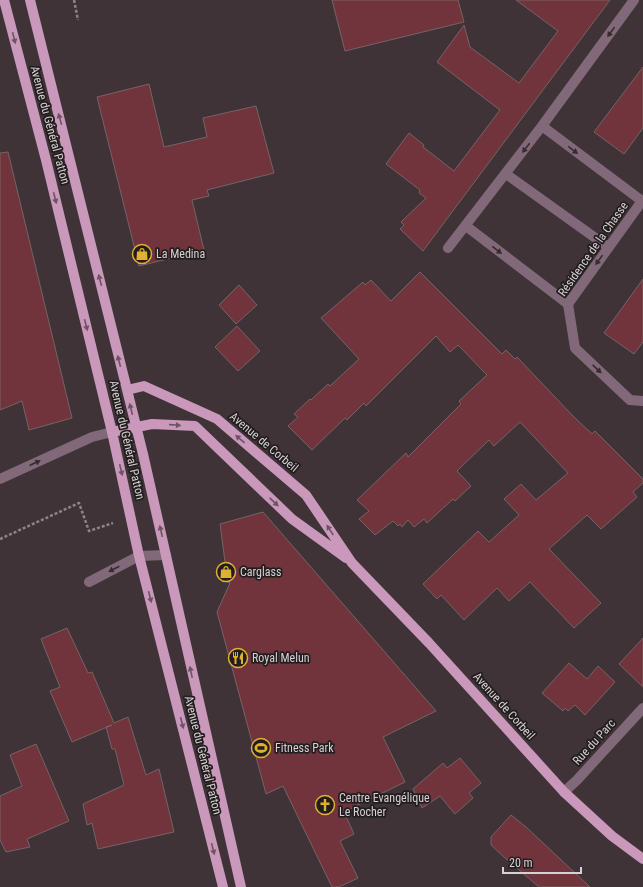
<svg xmlns="http://www.w3.org/2000/svg" width="643" height="887" viewBox="0 0 643 887" font-family="'Roboto Condensed',sans-serif">
<style>
.building{fill:#72343c;stroke:#736465}
.lines{fill:none;stroke-linecap:round;stroke-linejoin:round}
.path{stroke:#8e8487;stroke-width:2.5;stroke-dasharray:3 2;stroke-linecap:butt}
.minor{stroke:#816979;stroke-width:10}
.major{stroke:#c998bb;stroke-width:10}
.oneway{fill:#352c30}
.oneway2{fill:#6d5465}
.labels{text-anchor:middle;stroke-width:3.5;stroke-linejoin:round;paint-order:stroke}
.street-label{font-size:12px;fill:#d8d0d3;stroke:#221d1e}
.poi-label{font-size:12px;fill:#d8d0d3;stroke:#221d1e;text-anchor:start}
</style>
<rect width="100%" height="100%" fill="#3f3337"/>
<path class="building" d="M332,0H458L464,22L345,51Z
M516,0H610L423,251L400,229L404,225L401,222L426,198L419,193L420,190L386,164L409,133L424,145L423,147L454,171L500,110L437,62L464,25L470,47L519,83L558,31Z
M643,67V128L624,154L594,132Z
M149,84L164,147L207,137L203,118L256,106L274,173L207,190L209,196L192,200L204,250L139,266L97,97Z
M8,152L72,418L29,430L22,401L0,410V153Z
M420,272L502,354L506,350L515,359L517,357L572,415L592,434L595,431L643,479V483L633,492L637,497L601,529L587,515L549,549L601,603L574,628L530,582L509,601L497,588L464,620L441,595L437,599L423,584L478,531L489,542L519,515L504,499L521,484L536,500L568,473L520,422L494,446L489,440L457,471L471,486L455,501L453,499L427,523L424,519L414,527L408,520L402,527L400,524L398,526L393,521L375,535L359,519L369,511L357,500L406,453L408,457L461,404L459,401L487,375L458,345L450,352L436,336L366,406L364,403L347,420L345,418L312,450L288,426L298,417L294,414L310,399L311,400L328,384L330,386L359,359L321,318L363,282L365,285L371,280L391,301Z
M643,279V342L634,354L604,333Z
M239,285L257,305L236,324L219,305Z
M237,326L260,351L238,371L215,347Z
M263,512L436,711L383,737L405,782L344,812L354,834L340,841L358,878L339,887H332L283,786L266,794L217,612L230,583L219,578L225,562L220,524Z
M67,628L88,673L92,672L114,723L128,717L146,775L159,769L174,832L98,849L92,823L87,825L83,804L124,785L115,749H112L106,727L112,725L72,742L50,691L60,687L41,639Z
M643,638V687L619,664Z
M569,663L587,679L598,666L615,682L585,715L575,705L568,711L565,708L563,711L542,693Z
M36,744L69,821L27,839L30,847L6,852L0,840V796L22,786L10,755Z
M460,758L481,783L469,793L473,798L455,814L440,796L422,808L413,789L443,763L447,768Z
M511,815L526,827L590,887H539L504,857L491,845V837Z"/>
<g class="lines">
<path class="path" d="M74,0L78,20
M0,539L79,503L89,531L113,523"/>
<path class="minor" d="M542,126L642,201L568,304L575,348L630,400L643,401
M506,174L608,247
M466,226L568,304
M448,248L542,126L634,0
M0,479L92,437L112,432
M89,582L139,556L166,555
M564,792L577,780L643,708"/>
<path class="major" d="M4,0L46,160L112,432L139,556L223,887
M30,0L143,454L241,887
M127,390L144,386L217,419L306,495L352,563L429,643L564,792L612,836L643,859
M112,432L152,424L195,426L292,519L346,558"/>
</g>
<defs><path id="oneway-solid" d="M-6-.8H1V-3.2L6.5 0L1 3.2V.8H-6Z"/></defs>
<g class="oneway">
<use href="#oneway-solid" transform="translate(611 32) rotate(126)"/>
<use href="#oneway-solid" transform="translate(526 148) rotate(128)"/>
<use href="#oneway-solid" transform="translate(573 150) rotate(37)"/>
<use href="#oneway-solid" transform="translate(497 250) rotate(38)"/>
<use href="#oneway-solid" transform="translate(599 260) rotate(126)"/>
<use href="#oneway-solid" transform="translate(597 369) rotate(43)"/>
<use href="#oneway-solid" transform="translate(35 463) rotate(-25)"/>
<use href="#oneway-solid" transform="translate(114 569) rotate(153)"/>
</g>
<g class="oneway2">
<use href="#oneway-solid" transform="translate(14 38) rotate(76)"/>
<use href="#oneway-solid" transform="translate(60 119) rotate(-105)"/>
<use href="#oneway-solid" transform="translate(55 198) rotate(76)"/>
<use href="#oneway-solid" transform="translate(100 280) rotate(-104)"/>
<use href="#oneway-solid" transform="translate(86 325) rotate(76)"/>
<use href="#oneway-solid" transform="translate(119 361) rotate(-104)"/>
<use href="#oneway-solid" transform="translate(131 409) rotate(-104)"/>
<use href="#oneway-solid" transform="translate(175 425) rotate(4)"/>
<use href="#oneway-solid" transform="translate(240 439) rotate(-140)"/>
<use href="#oneway-solid" transform="translate(121 470) rotate(77)"/>
<use href="#oneway-solid" transform="translate(274 502) rotate(43)"/>
<use href="#oneway-solid" transform="translate(330 530) rotate(-124)"/>
<use href="#oneway-solid" transform="translate(161 531) rotate(-103)"/>
<use href="#oneway-solid" transform="translate(150 597) rotate(76)"/>
<use href="#oneway-solid" transform="translate(191 672) rotate(-102)"/>
<use href="#oneway-solid" transform="translate(182 723) rotate(76)"/>
<use href="#oneway-solid" transform="translate(213 849) rotate(76)"/>
</g>
<defs>
<g id="shop-ring" transform="scale(1)"><circle r="9.5" fill="#221d1e" stroke="#dfb133" stroke-width="1.5"/><path d="M-5-2.5h2.3a2.7 3.5 0 0 1 5.4 0H5L5.5 6h-11ZM-1.5-2.5h3a1.5 2.3 0 0 0-3 0Z" fill="#dfb133"/></g>
<g id="restaurant-ring" transform="scale(1)"><circle r="9.5" fill="#221d1e" stroke="#dfb133" stroke-width="1.5"/><path d="M-5-6h1v4h1v-4h1v4h1v-4h1v5L-1.5 .5V6h-2V.5L-5-1ZM5-6V6H3V1.5H1.5Q1.5-4 5-6Z" fill="#dfb133"/></g>
<g id="stadium-ring" transform="scale(1)"><circle r="9.5" fill="#221d1e" stroke="#dfb133" stroke-width="1.5"/><path d="M0-5a6.5 5 0 1 0 0 10a6.5 5 0 1 0 0-10ZM-3.5-1.8h7v3.6h-7Z" fill="#dfb133"/></g>
<g id="church-ring" transform="scale(1)"><circle r="9.5" fill="#221d1e" stroke="#dfb133" stroke-width="1.5"/><path d="M-1.2-6h2.4v3.5h3.3v2.4h-3.3V6h-2.4V-.1h-3.3v-2.4h3.3Z" fill="#dfb133"/></g>
</defs>
<g fill-rule="evenodd">
<use href="#shop-ring" x="142" y="254"/>
<use href="#shop-ring" x="226" y="572"/>
<use href="#restaurant-ring" x="238" y="658"/>
<use href="#stadium-ring" x="261" y="748"/>
<use href="#church-ring" x="325" y="805"/>
</g>
<g class="labels">
<g class="street-label">
<text transform="translate(50 125) rotate(75)" y="4">Avenue du Général Patton</text>
<text transform="translate(593 249) rotate(-55)" y="4">Résidence de la Chasse</text>
<text transform="translate(127 440) rotate(77)" y="4">Avenue du Général Patton</text>
<text transform="translate(264 442) rotate(40)" y="4">Avenue de Corbeil</text>
<text transform="translate(504 706) rotate(48)" y="4">Avenue de Corbeil</text>
<text transform="translate(594 742) rotate(-48)" y="4">Rue du Parc</text>
<text transform="translate(203 755) rotate(76)" y="4">Avenue du Général Patton</text>
</g>
<g class="poi-label">
<text x="156" y="258">La Medina</text>
<text x="240" y="576">Carglass</text>
<text x="252" y="662">Royal Melun</text>
<text x="275" y="752">Fitness Park</text>
<text x="339" y="802">Centre Evangélique<tspan x="339" dy="14">Le Rocher</tspan></text>
</g>
</g>
<path d="M503 867v6h78v-6" fill="none" stroke="#d8d0d3" stroke-width="2"/>
<text x="509" y="867" font-size="12" fill="#d8d0d3" stroke="#221d1e" stroke-width="3" paint-order="stroke">20 m</text>
</svg>
